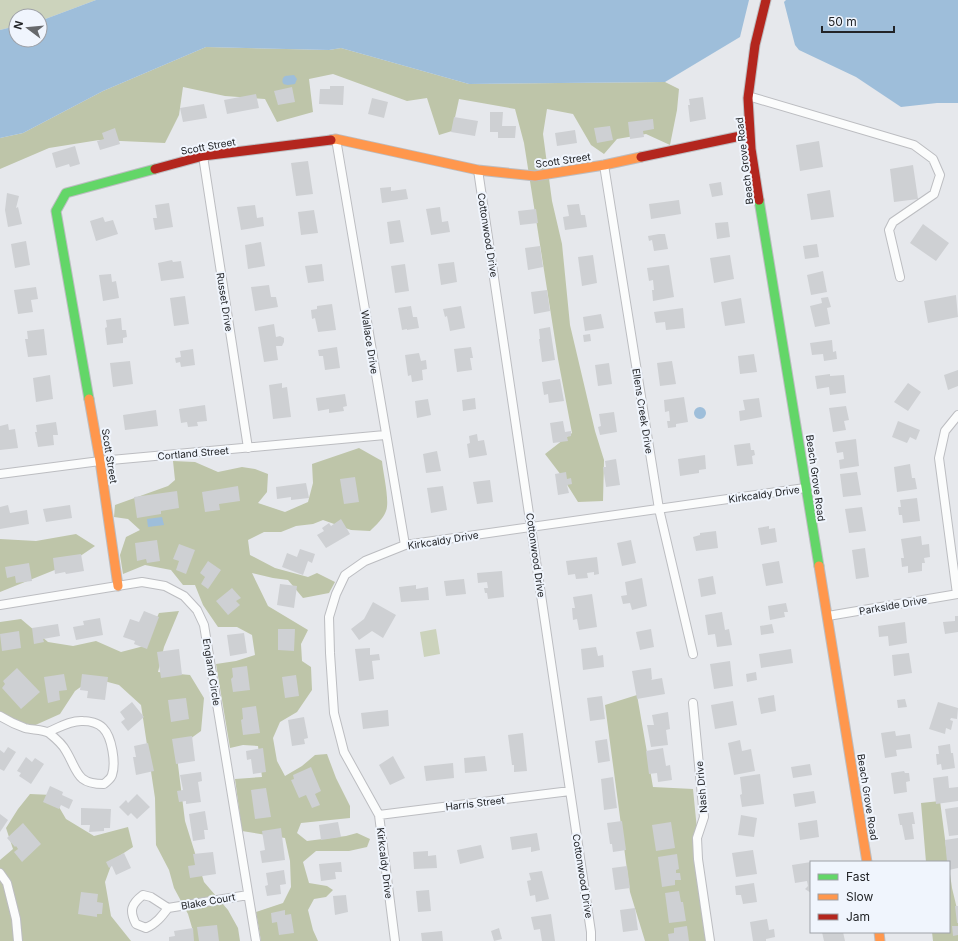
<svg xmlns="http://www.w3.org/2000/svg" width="958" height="941" viewBox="0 0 958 941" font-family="Inter,sans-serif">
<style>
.green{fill:#ccd3bc}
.forest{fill:#bec5a9}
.water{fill:#9ebeda}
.building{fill:#ced0d3}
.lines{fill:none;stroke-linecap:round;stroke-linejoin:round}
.street-casing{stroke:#bcbdc1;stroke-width:10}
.fast-casing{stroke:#bcbdc1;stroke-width:11}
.slow-casing{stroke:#bcbdc1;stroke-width:11}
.jam-casing{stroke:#bcbdc1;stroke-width:11}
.street{stroke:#fbfcfc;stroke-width:8}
.fast{stroke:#63d668;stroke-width:9}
.slow{stroke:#ff974d;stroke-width:9}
.jam{stroke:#b3261e;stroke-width:9}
.labels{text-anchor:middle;stroke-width:4;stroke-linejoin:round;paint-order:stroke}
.street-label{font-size:10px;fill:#222427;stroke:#f0f5fd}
</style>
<rect width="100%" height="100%" fill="#e6e8ec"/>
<path class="green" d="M0,0H96L40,21V16H16V26L0,30Z
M436,629L440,654L424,657L420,632Z"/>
<path class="forest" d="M206,47L329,50L341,48L469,84L665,82L679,89L677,110L670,145L646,134L617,139L604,154L591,145L573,114L547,109L543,134L552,201L562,244L570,325L595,431L604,460L603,501L578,502L561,475L545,454L572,433L558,359L524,143L515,109L459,99L452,131L439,135L427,98L407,101L333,74L309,79L313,112L277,122L265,99L225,96L183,87L179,115L165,143L99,140L49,148L0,169V138L23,133L103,91Z
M359,448L382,461C383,473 390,501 386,511C383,519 376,525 370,531L351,530L323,520L313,524L296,526L281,532H264L248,540L250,555L275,568L308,577L317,573L335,582L329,593L303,598L288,580L273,578L252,573L268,606L308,630L301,644L302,661L311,667L312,690L297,712L280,722L273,738L277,761L285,776L302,766L315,755L327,754L336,778L350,806V818L301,823L297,833L307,841L346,836L357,833L370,839L367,847L349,851H316L303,862L309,883L327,886L333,890L326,897L314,899L308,910L313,930L318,941H261L256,912L283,903L291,887L290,861L285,838L242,831L235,779L262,777L258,746L243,745L230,748L216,664L236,661L255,655L252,635L237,627H218L203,605L195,585H183L171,570L145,565L123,574L120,555L126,537L140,530L128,519L114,517L115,505L168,486L175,480L173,461L195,462L218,472L242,467L255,469L268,474L267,492L258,503L285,512L308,502L313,483L312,464Z
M76,534L95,546L67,565L0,592V539L36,541Z
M179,611L164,647L158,672L190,675L204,698L201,731L176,749L185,821L204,882L228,910L238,928L240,941H183L193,931L188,914L174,888L169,870L156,845L155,798L141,705L119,685L93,678L75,691L60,714L31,727L0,719V622L21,619L48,642L73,646L96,641L121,652L144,646L159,613Z
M637,695L653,787L693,789L708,941H645L630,892L605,705Z
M30,794L52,795L66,819L94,836L128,827L133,847L113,860L105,882L111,916L131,941H0V860L13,849L6,828L18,809Z
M940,801L948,862H926L921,803Z
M949,867L952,888L958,913V941H933L932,932H949Z"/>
<path class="water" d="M96,0H749L740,37L665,82L469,84L341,48L329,50L206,47L103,91L23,133L0,138V30L16,26V40H40V21Z
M786,0H958V103H937L901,107L856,77L799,50L795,45L784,2Z
M294,75L297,79L295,84C289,85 280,87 283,78L285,76Z
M694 413a6 6 0 1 1 12 0a6 6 0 1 1-12 0Z
M162,517L164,525L148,527L147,519Z"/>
<path class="building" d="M330,86H344L343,105L319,104L320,89H330Z
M292,87L295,102L278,105L274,91Z
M256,94L259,108L227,114L224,100Z
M703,97L706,119L690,122L688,105H690L689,99Z
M372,98L388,102L384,118L368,114Z
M204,104L207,118L183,122L180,108Z
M490,112H503L502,126H516L515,138H498V132H490Z
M454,117L478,121L475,136L451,132Z
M653,119L654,129L643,131L644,137L630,139L628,122Z
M610,126L613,140L597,143L594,128Z
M115,128L120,144L100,150L97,141L104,139L102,133Z
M575,130L577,143L557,146L555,133Z
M819,141L823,167L800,171L796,145Z
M75,146L80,164L70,167L69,164L56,168L52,153Z
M308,161L313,194L296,196L291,163Z
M913,165L918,199L894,202L890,169Z
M721,182L723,195L712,197L709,184Z
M391,187V191L406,189L408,199L382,203L380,188Z
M830,190L834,217L811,220L807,194Z
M7,193L19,196L16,208L18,207L22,224L8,227L5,210Z
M679,200L681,214L651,219L649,204Z
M169,203L173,227L155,230L153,218H157L155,205Z
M579,204L581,215H585L587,227L565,230L563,217L569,216L567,205Z
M255,205L257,218L263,217L264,226L241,230L237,207Z
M440,207L442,222L448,221L450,232L431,235L426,209Z
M536,209L538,223L520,225L518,211Z
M314,210L318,233L301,235L298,212Z
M103,217L105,222L113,220L118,234L96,241L90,221Z
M400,220L404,242L390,244L387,222Z
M728,222L730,237L717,239L715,223Z
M923,224L949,243L936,261L910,243Z
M659,234H665L668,249L654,251L652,240L649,241L648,236Z
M26,241L30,265L15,268L11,244Z
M261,242L265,266L248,269L245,245Z
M817,244L819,257L805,259L803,246Z
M540,246L543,267L528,270L525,248Z
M593,255L597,283L582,286L578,257Z
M730,255L734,279L714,283L710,258Z
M172,260L173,262L181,261L184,278L161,281L158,263Z
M454,262L457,282L441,285L438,264Z
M322,264L324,281L308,283L305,266Z
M405,264L409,291L395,293L391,266Z
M669,265L674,297L653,301L652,290H654L653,280L649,281L647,268Z
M823,271L827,292L811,295L807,275Z
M111,274L112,282L116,281L119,298L103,301L99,275Z
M269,285L271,297H276L278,307L255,311L251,287Z
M36,287L38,299L31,300L33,312L18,314L14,290Z
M547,290L550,311L534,314L531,292Z
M956,295L958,317L928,323L924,301Z
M185,296L189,324L174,326L170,298Z
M828,297L831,307L827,308L830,324L815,327L810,306L822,303L821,298Z
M741,298L745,323L725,326L721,302Z
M332,304L336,330L318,332L315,318L312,319L311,310L317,309V306Z
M411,306L413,317H417L419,328L407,330V329L402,330L398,308Z
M461,306L465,328L450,331L447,316L445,317L443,309Z
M683,308L685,328L666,330L665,322L656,323L654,312Z
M601,314L604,328L585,331L583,317Z
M121,318L122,330H126L127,337L123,338V343L107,345L105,328L107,327L106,320Z
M274,324L276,337L280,336L284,338V342L282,346H276L278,360L264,362L258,327Z
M550,327L555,360L542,362L539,339H540L539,329Z
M44,329L47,355L28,357L25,339H28L27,331Z
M590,334L591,341L584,342L583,335Z
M832,340L833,352L836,351L837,359L824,361L823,354L812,355L810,343Z
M337,347L340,368L325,370L323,356H319L318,350Z
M471,347L473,358H470L472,370L457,372L454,349Z
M193,349L195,365L181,367L180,362L176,363L175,358L181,357L180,351Z
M419,353L421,361L426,360L427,369L422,370L423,380L412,382L411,375L408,376L405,355Z
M754,354L757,372L740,374L738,356Z
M130,361L133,384L113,387L110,363Z
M672,361L676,384L660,386L657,363Z
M609,363L612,384L598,386L595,365Z
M958,370V386L948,390L944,375Z
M830,374V376L844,375L846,393L830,395L829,387L817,389L815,376Z
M50,375L53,399L36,402L33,378Z
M560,379L564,401L549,403L548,394L544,395L542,382Z
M282,383V388L287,387L291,417L273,419L269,385Z
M908,383L921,392L908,411L894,402Z
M345,394L347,406L343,407L344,411L329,413V409L318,411L316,398Z
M684,397L688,422L676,424V427L668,428L667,421H670L669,411L665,412L664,400Z
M475,398L476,409L463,411L462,400Z
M759,398L762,417L740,421L739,411L745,410L743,400Z
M428,399L431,415L417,418L415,401Z
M205,405L207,421L197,422L198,426L188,427L187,422L181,423L179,409Z
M846,406L849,420L844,421L846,430L833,432L829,408Z
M156,410L158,426L125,430L123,415Z
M614,412L617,432L600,435L598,427L601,426L599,414Z
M563,421L565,432L571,431V436L567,437L568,441L553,443L550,423Z
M898,421L920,430L916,440L910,437L907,443L892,437Z
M56,422L58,435H53L54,445L38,447L35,432H37L36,425Z
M8,424L9,430L15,429L18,448L0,450V426Z
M477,434L478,441L484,440L487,455L469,458L467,444L470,443L469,436Z
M856,439L859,466L840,469L839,460L844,459L843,452L837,453L835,442Z
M750,443L751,450H754L755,455L752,456L753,464L737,466L734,445Z
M437,451L441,471L426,473L423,454Z
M705,455L706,469L699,470V473L680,476L678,459Z
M616,459L620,485L606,487L603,467H606L605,461Z
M910,464L912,478H915L917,489L897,492L894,467Z
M566,472L567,479L571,478L572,484L567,485L569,493L558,495L555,474Z
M857,472L861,495L843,497L840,474Z
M355,477L359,502L344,504L340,479Z
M490,480L493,502L477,504L473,482Z
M306,483L309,498L291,500V497L277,499L276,487Z
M238,486L240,501L219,504L220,510L205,512L202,492Z
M443,486L447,510L431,513L427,488Z
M177,491L179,508L161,511V514L137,518L134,497Z
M917,498L920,521L903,523L902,515H899L898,507H901L900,500Z
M8,505L10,513L27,510L29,524L0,529V507Z
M70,505L72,518L46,522L43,509Z
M862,507L866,531L849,533L845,509Z
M341,519L350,534L326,548L317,535L324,531L322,528L329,523L331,526Z
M769,526V529L775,528L777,542L761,545L758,528Z
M716,531L718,548L696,551L693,537L700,535V533Z
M921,536L922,545L929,544L930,557L924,558L925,563H922V571L908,573V566L902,567L901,558H904L901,539Z
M157,540L160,561L147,563L146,559L137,561L135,543Z
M631,540L636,563L622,566L617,543Z
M179,544L195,550L186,574L176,570L179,561L173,559Z
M865,548L869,577L856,579L852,550Z
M300,549L315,554L312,563L308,561L303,575L282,567L287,553L297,557Z
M81,554L84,571L66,574L65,572L55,574L53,558Z
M597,557L599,574L594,575V572L587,573L588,578L576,579L575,574L568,575L566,561Z
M208,561L221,570L208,589L201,584L205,577L200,573Z
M779,561L783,583L766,586L762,564Z
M29,563L32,581L16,583L15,576L7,578L5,567Z
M502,571L504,597L488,599L487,593H485L484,588H488L487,582L478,583L477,573Z
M713,576L716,594L701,597L698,579Z
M642,578L647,606L632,610L630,603L623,604L621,596L627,595L625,582Z
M464,579L466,594L446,596L444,581Z
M280,584L297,586L294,608L277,605Z
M416,585V589L428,587L429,600L401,602L399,587Z
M232,588L241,598L236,601L240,605L228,615L216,601Z
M592,594L597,627L579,630L577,619L573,620L572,608H575L573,597Z
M373,602L396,615L383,638L372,631L359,640L351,629L364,619Z
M786,603L788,612H784L785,617L770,620L768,606Z
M144,611L159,617L147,649L134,644L135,641L123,637L130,619L139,622Z
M722,612L725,630L729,629L732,645L717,647L715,634L708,635L705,615Z
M955,616H958V632L945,634L943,622L955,621Z
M100,618L103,635L76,640L73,627L84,625L83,621Z
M905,622L907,643L889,646L888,636L879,637L878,626Z
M58,624L60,636L43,639L44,642L34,644L32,628Z
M772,624L774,633L761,635L760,626Z
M278,629H295L294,651L278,650Z
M651,629L654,647L640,650L636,632Z
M19,631L21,648L2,651L0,634Z
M244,633L247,653L230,656L227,635Z
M596,647L598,656L603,655L604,667L583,670L581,649Z
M370,648V655L379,654L380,660L372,661L374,679L359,681L355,649Z
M179,649L182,675L161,678L157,652Z
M791,649L793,663L761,668L759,654Z
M909,653L912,673L894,676L892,655Z
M730,661L733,686L714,689L710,664Z
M247,666L250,690L233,692L231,679L233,677L232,668Z
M17,668L40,692L21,709L2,688L5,684L3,681Z
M651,668L652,679L651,680L662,678L665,694L637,699L632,671Z
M756,672L757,680L747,682L746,674Z
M64,674L67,690L59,691L60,700L48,703L44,677Z
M82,674L108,677L105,700L87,698L88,691L80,690Z
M296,675L299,696L285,698L282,677Z
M774,695L776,711L761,714L758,698Z
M602,696L605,719L590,721L587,698Z
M186,698L189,719L171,722L168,700Z
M905,699L907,707L898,708L897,700Z
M733,701L737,725L715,729L711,705Z
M132,702L144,717L128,731L121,722L125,719L120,712Z
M938,702L958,708L957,719L951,718L950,720L953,721L951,730L946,728L945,734L929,729Z
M256,706L260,733L243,735L241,720L243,719L242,708Z
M388,710L389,726L363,729L361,713Z
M668,712L670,729L666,730L668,745L651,747L647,725H654L652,715Z
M304,717L308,738L304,739L305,744L292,746L288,720Z
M895,731L896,736L910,734L912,748L896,750L897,756L885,758L881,733Z
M523,733L527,771L514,772V765H512L508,735Z
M192,736L195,761L176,764L172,739Z
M607,739L610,761L598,763L595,741Z
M740,740L742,751L751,749L755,771L734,775L728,743Z
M148,743L154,771L136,775L133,757H136L134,746Z
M950,744L951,753H953L955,768L942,770L941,764L937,765L936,754H939L938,746Z
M8,747L16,752L4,771L0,769V750L4,753Z
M263,748L266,772L253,774L251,759L247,760L246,751Z
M663,748L666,766L670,765L672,780L658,782L657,773L649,774L646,751Z
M393,756L405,778L390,785L379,765Z
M485,756L487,771L465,773L464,758Z
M26,757L32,762L35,758L44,764L31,784L19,776L21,773L17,771Z
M453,763L454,778L426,781L424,766Z
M810,764L812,775L793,778L791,767Z
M311,767L321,791L315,794L320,805L312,808L306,795L299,798L291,780L294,779L293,775Z
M904,771L905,773H909L910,781L906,782L907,792L894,794L891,773Z
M201,772L202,781L198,782L201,802L186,804V801L179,802L177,791L183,790L180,775Z
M760,774L764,804L742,807L740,795L742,794L740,777Z
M948,776L949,788L958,787V801L936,804L933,778Z
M613,777L617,808L604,810L601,779Z
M50,786L63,792L62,795L73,800L69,809L61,805L59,809L43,802Z
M266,788L271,817L255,819L251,790Z
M814,791L816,803L795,807L793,794Z
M137,794L150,807L137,819L131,813L128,816L119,807L126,800L128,803Z
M958,807V835L949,836L945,809Z
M81,808L111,809L110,828H104V831L89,832L90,825H81Z
M205,811L208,830H204L205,839L193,841L189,814Z
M913,812L915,824H912L914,839L905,840L902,825H900L898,814Z
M0,814L8,820L0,832Z
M741,815L757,818L754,837L738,835Z
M817,820L819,837L800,840L798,823Z
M622,821L626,850L613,852L612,844H610L607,823Z
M338,822L341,837L321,840L319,825Z
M671,822L675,848L656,851L652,825Z
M23,823L41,844L22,862L14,852L18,849L16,846L15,847L7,838Z
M281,828L285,860L262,863L260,851L265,850L262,831Z
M537,833L540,850L531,852V847L512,850L510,837Z
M958,838V868L949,870V862H947L945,840Z
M481,845L484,858L460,864L457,850Z
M753,850L757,874L736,877L732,853Z
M428,851V856L436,855L437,868L414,869L413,852Z
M213,852L216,874L190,878L188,866L195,865L193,854Z
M124,853L131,868L116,875L112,866L109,868L106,862Z
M677,854L679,869L676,870V873H680L681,880H675V885L662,887L658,857Z
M341,862L342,872H335L336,879L321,881L319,864Z
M811,862V893L805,889L808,886L807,881L795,883L792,865Z
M627,866L630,888L615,890L612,868Z
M284,870L286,884L280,885L281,894L267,896L265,886L268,885L266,873Z
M542,871L549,899L536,902L535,895L530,896L527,881L531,880L529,873Z
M754,883L757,902L743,904L741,895H736L735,886Z
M429,890L431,911L418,912L416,891Z
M679,891L681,902H683L686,921L669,923L665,893Z
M81,892L98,894L97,902L103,903L102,914H97V917L78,914Z
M346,895L348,912L335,915L333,896Z
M955,906H958V923H957Z
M635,908L638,930L623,932L620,910Z
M285,910V915L291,914L294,933L279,935L277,922L272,923L271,913Z
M551,914L555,941H542L540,929L534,930L531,917Z
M767,919L769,930L774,929L775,937L766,939V941H753L750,922Z
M217,925L219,941H199L197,927Z
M687,926L689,941H669L668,934L674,933V928Z
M952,926H958V935L953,936Z
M193,928L194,941H169V937L175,936L174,931Z
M499,928L502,939L494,941L491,931Z
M442,931L443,941H422L421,933Z
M822,932H843L845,941H824Z"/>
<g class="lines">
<g class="street-casing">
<path id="street" d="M748,96L914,145L933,159L940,175L934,194L893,222L889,230L900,277
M336,139L405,545
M203,156L248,448
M604,165L659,509L693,654
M478,170L591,932V941
M0,474L100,461L385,435
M957,594L939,458L945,431L958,415
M0,605L142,582L165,586L184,596L197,610L204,625L256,941
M828,616L958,594
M693,703L704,817L697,838L698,859L710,941
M0,716C8,721 16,725 25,728C32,730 43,729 49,733C54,737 63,745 66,751C78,771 76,784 104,784C107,781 111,779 112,775C116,763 112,737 103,728C98,723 89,721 83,721C71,720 58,728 48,732
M379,815L570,791
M0,873L7,883L16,919L18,941
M168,908C162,916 156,924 146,928L136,924C129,911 131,904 143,895L151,897L168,908L248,895
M395,941L379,815L344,752L334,713L330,653L329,617L336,594L345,575L365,561L405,545L805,488"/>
</g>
<g class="fast-casing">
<path id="fast" d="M759,200L819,566
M89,399L56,211L66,193L155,169"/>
</g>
<g class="slow-casing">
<path id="slow" d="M331,140L336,139L478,170L535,176L604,165L641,157
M89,399L100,461L118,586
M819,566L867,862
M879,932L880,941"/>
</g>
<g class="jam-casing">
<path id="jam" d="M641,157L750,134
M155,169L203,156L331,140
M759,200L751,149L748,98L755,45L766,0"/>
</g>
<use href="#street" class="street"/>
<use href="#fast" class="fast"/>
<use href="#slow" class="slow"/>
<use href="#jam" class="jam"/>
</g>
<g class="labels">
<g class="street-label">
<text transform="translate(208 146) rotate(-10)" y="4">Scott Street</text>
<text transform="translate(563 160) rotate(-8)" y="4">Scott Street</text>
<text transform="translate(744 161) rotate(-97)" y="4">Beach Grove Road</text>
<text transform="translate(488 235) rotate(81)" y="4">Cottonwood Drive</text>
<text transform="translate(225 302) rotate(81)" y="4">Russet Drive</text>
<text transform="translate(370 342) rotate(81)" y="4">Wallace Drive</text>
<text transform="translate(643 411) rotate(81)" y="4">Ellens Creek Drive</text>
<text transform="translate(193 453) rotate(-5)" y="4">Cortland Street</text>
<text transform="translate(110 456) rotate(81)" y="4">Scott Street</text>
<text transform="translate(816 478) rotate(82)" y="4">Beach Grove Road</text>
<text transform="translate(764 494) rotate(-8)" y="4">Kirkcaldy Drive</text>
<text transform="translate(443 540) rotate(-9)" y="4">Kirkcaldy Drive</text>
<text transform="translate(536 555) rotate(82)" y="4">Cottonwood Drive</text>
<text transform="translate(893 605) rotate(-10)" y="4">Parkside Drive</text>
<text transform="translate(212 672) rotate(81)" y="4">England Circle</text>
<text transform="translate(701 787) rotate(-95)" y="4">Nash Drive</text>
<text transform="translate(868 797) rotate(81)" y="4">Beach Grove Road</text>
<text transform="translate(475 803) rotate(-7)" y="4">Harris Street</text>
<text transform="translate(385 863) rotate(83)" y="4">Kirkcaldy Drive</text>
<text transform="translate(583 876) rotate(81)" y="4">Cottonwood Drive</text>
<text transform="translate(208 901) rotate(-10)" y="4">Blake Court</text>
</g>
</g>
<rect x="810" y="861" width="140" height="72" fill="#f0f5fd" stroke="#9ea1a7"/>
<rect x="818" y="874" width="20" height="6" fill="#63d668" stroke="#9ea1a7"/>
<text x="846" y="881" font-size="12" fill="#222427">Fast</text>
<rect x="818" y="894" width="20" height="6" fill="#ff974d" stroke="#9ea1a7"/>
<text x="846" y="901" font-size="12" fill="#222427">Slow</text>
<rect x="818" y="914" width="20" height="6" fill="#b3261e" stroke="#9ea1a7"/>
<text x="846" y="921" font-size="12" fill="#222427">Jam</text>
<g transform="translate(28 28) rotate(286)"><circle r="19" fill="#f0f5fd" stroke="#9ea1a7"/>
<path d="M0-3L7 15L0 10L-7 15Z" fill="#67696c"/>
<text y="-6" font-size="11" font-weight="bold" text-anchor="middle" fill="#222427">N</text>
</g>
<path d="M822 26v6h72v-6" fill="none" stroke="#222427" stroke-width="2"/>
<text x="828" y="26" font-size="12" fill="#222427" stroke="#f0f5fd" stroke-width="3" paint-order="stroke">50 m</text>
</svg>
